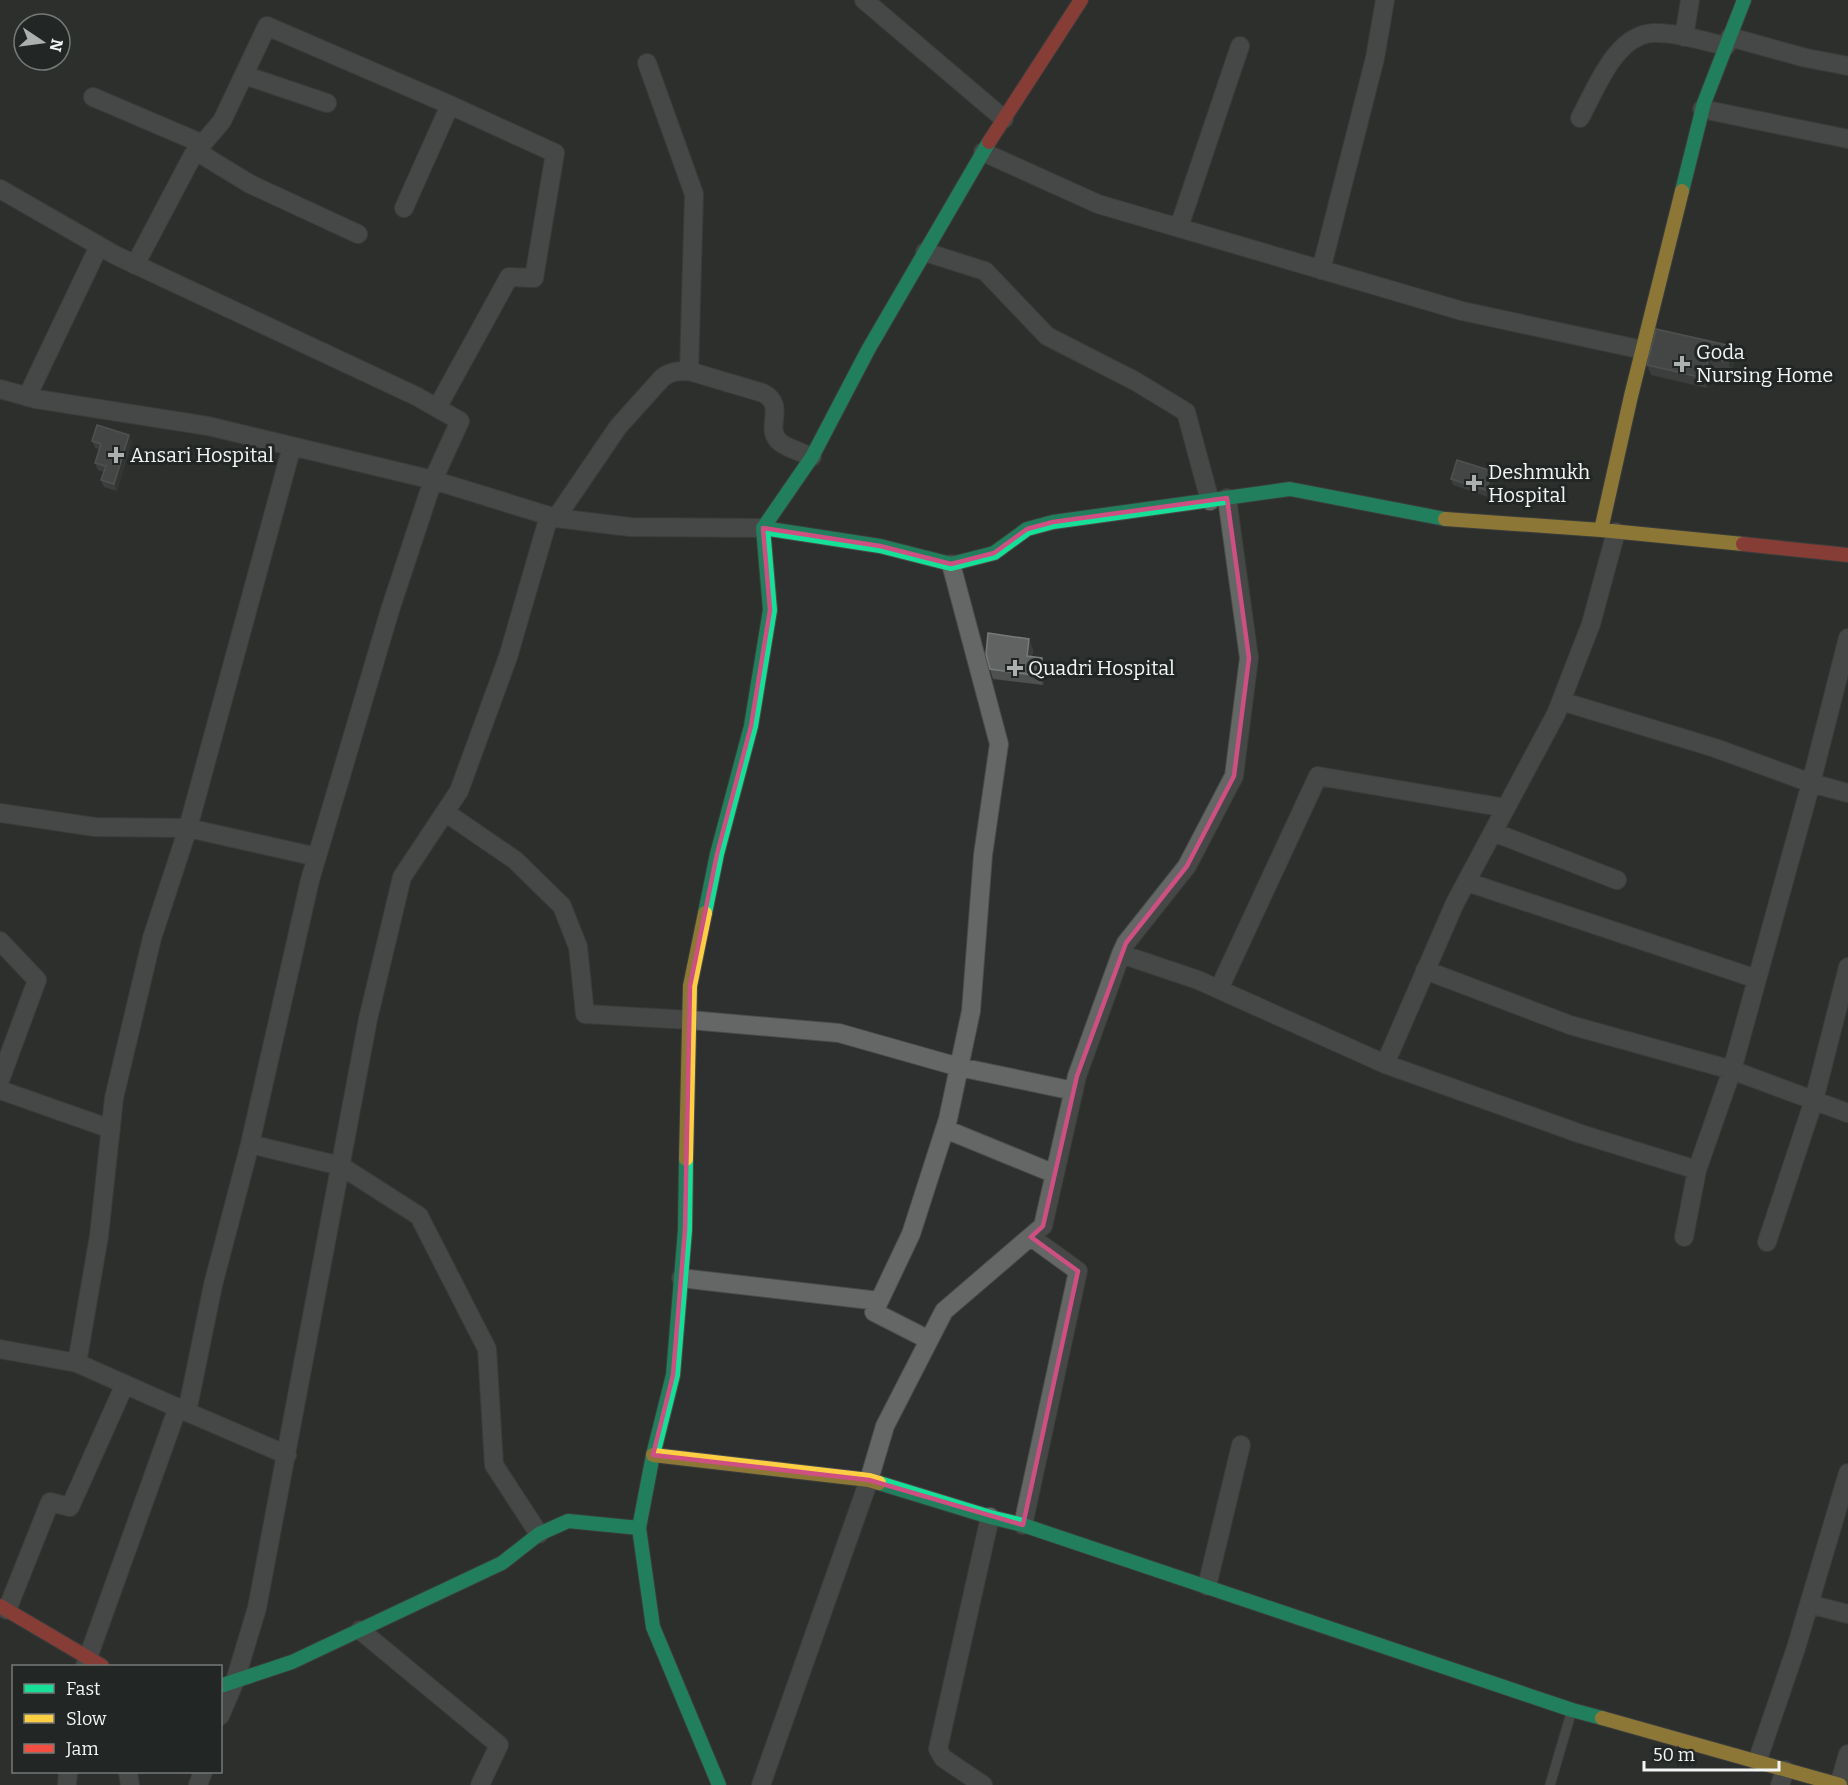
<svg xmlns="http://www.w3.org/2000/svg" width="1848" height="1785" viewBox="0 0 1848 1785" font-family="Bitter,serif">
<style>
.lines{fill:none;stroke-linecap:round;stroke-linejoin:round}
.lane-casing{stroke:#4a4c4b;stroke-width:11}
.street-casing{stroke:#4a4c4b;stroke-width:20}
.fast-casing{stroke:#4a4c4b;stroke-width:16}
.slow-casing{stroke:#4a4c4b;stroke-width:16}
.jam-casing{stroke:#4a4c4b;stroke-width:16}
.lane{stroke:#656766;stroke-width:9}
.street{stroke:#656766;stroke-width:18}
.fast{stroke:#16e098;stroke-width:14}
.slow{stroke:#ffcf43;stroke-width:14}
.jam{stroke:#f24e42;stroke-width:14}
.wall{fill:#4e5150}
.shaded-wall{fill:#3a3d3b}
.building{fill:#606362;stroke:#767a78;stroke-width:1.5}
.marked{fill:none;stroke:#ce4f81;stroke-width:4.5;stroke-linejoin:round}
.poi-dot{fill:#acb0ae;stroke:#222725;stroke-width:2}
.labels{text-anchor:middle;stroke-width:6;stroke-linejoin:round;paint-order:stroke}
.poi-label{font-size:20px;fill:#f1f5f3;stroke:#222725;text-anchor:start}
</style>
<rect width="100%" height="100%" fill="#2d302e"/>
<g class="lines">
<g class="lane-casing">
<path id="lane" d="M1550,1785L1572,1710"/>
</g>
<g class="street-casing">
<path id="street" d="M864,0L1004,119
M1684,37L1690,0
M1730,37L1806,58L1848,66
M647,63L694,194L689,371
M244,75L327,103
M93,97L203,144
M1702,109L1848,139
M1580,118C1596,89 1615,35 1653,33C1676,32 1703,41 1726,46
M196,151L250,184L358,234
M983,152L1098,204L1462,311L1643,350
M0,189L115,255L416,396L460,421L433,480L390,610L310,880L250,1144L213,1285L187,1412L287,1455
M404,208L450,105
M1179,227L1240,46
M925,252L985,271L1047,336L1135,381L1186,412L1210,501
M135,265L193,155L222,121L267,26L450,105L555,153L534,278L509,277L437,408
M1321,270L1375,58L1385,0
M0,389L36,399L208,426L433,480L556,518L630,527L763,528
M27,397L99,246
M556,518L618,427L662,378C671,371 678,371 689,371L763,393C788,406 762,429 781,443C789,449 802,452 812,457
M1616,532L1591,624L1556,714L1455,903L1385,1064L1581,1134L1697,1170L1732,1070L1811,783L1848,638
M1561,701L1715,748L1811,783L1848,793
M445,812L515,860L562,906L578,947L585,1014L690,1020L839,1033L959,1067L1074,1091
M0,813L95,827L188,828L317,857
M1493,832L1617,880
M1467,882L1757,979
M0,941L37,980L0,1080
M1121,954L1198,980L1385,1064
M1425,970L1570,1025L1732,1070L1848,1113
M1219,989L1318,776L1506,808
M0,1090L111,1129
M945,1129L1055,1174
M250,1144L341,1166L419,1216L487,1349L494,1465L539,1534
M1684,1237L1697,1170
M1767,1242L1814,1100L1848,967
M681,1278L879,1301
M929,1340L874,1312L911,1234L948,1119L971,1011L983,855L999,744L951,564
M0,1349L77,1363
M187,1412L77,1363L99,1236L114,1098L152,938L188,828L292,446
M1023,1525L1078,1271L1031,1237
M1207,1586L1241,1445
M1809,1604L1848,1614
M7,1610L50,1502L70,1507L125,1384
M360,1630L499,1745L480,1785
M85,1666L178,1407
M220,1716L235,1681L257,1608L368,1019L402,877L459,791L508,657L549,516
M1757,1762L1796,1648L1848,1473
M128,1772L130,1785
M67,1785L68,1772
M198,1785L203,1772
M761,1785L869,1480L885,1426L944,1311L1043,1226L1077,1076L1121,954L1126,943L1187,866L1234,776L1249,658L1227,498
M983,1785L943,1758L938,1749L990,1517
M1780,1785L1785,1770
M1839,1785L1848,1754"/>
</g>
<g class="fast-casing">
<path id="fast" d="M1682,191L1704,103L1744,0
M763,528L880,546L951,564L994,553L1027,529L1053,522L1290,489L1445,519
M705,913L717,854L751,726L770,610L763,528L812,457L868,350L989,142
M686,1159L685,1230L673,1375L653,1455L639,1528L653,1627L719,1785
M879,1483L990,1517L1023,1525L1572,1710L1602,1718
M220,1686L292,1662L502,1563L539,1534L568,1521L639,1528"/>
</g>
<g class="slow-casing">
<path id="slow" d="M1445,519L1601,530L1743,544
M1601,530L1631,396L1682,191
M686,1159L690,986L705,913
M653,1455L869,1480L879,1483
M1602,1718L1840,1785"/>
</g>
<g class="jam-casing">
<path id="jam" d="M989,142L1081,0
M1743,544L1848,555
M0,1606L102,1666"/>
</g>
<use href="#lane" class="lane"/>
<use href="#street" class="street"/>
<use href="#fast" class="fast"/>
<use href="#slow" class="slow"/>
<use href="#jam" class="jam"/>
</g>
<path class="wall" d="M1732,346L1735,356L1732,372L1712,367L1707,388L1651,375L1647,365Z
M92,441H132L117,491L104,487L101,480L104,472L98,470L95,463L99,449L95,448Z
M1494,478L1488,497L1453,485L1451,479Z
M1033,649L1032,656L1046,668L1043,685L993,679L990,669Z"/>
<path class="shaded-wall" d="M1732,346L1735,356L1732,372L1728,362Z
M1709,357L1712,367L1707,388L1704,378Z
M129,435L132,441L117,491L114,484Z
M1492,471L1494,478L1488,497L1486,490Z
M1029,639L1033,649L1030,665L1027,656Z
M1042,658L1046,668L1043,685L1040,676Z"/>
<path class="building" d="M1656,329L1732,346L1728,362L1709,357L1704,378L1647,365Z
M97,425L129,435L114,484L101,480L106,466L95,463L101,444L92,441Z
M1457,460L1492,471L1486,490L1451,479Z
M988,633L1029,639L1027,656L1042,658L1040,676L990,669L986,654Z"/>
<path d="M0 0H1848V1785H0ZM1227,498L1249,658L1234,776L1187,866L1126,943L1077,1076L1043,1226L1031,1237L1078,1271L1023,1525L869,1480L653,1455L673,1375L685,1230L690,986L717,854L751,726L770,610L763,528L880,546L951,564L994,553L1027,529L1053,522Z" fill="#2d302e" fill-opacity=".55" fill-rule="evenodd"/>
<path class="marked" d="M1227,498L1249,658L1234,776L1187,866L1126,943L1077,1076L1043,1226L1031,1237L1078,1271L1023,1525L869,1480L653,1455L673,1375L685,1230L690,986L717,854L751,726L770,610L763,528L880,546L951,564L994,553L1027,529L1053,522Z"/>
<g class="poi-dot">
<path d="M1679 355h6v6h6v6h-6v6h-6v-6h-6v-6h6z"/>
<path d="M113 446h6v6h6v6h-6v6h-6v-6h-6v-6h6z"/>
<path d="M1471 474h6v6h6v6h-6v6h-6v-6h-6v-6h6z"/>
<path d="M1012 659h6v6h6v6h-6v6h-6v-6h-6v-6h6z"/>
</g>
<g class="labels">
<g class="poi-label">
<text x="1696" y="359">Goda<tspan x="1696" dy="23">Nursing Home</tspan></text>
<text x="130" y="462">Ansari Hospital</text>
<text x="1488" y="479">Deshmukh<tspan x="1488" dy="23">Hospital</tspan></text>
<text x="1028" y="675">Quadri Hospital</text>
</g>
</g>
<rect x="12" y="1665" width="210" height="108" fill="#222725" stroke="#757977" stroke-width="1.5"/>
<rect x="24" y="1684" width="30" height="9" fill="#16e098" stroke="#757977" stroke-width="1.5"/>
<text x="66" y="1695" font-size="18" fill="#f1f5f3">Fast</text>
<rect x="24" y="1714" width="30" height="9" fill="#ffcf43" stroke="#757977" stroke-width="1.5"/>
<text x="66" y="1725" font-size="18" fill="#f1f5f3">Slow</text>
<rect x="24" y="1744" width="30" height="9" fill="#f24e42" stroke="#757977" stroke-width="1.5"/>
<text x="66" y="1755" font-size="18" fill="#f1f5f3">Jam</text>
<g transform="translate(42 42) rotate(103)"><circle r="28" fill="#222725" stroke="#757977" stroke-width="1.5"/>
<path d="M0-4.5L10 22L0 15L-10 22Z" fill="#acb0ae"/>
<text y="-9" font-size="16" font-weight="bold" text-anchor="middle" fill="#f1f5f3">N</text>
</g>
<path d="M1644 1761v9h135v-9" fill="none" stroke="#f1f5f3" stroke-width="3"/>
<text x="1653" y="1761" font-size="18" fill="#f1f5f3" stroke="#222725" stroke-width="4.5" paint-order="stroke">50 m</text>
</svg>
